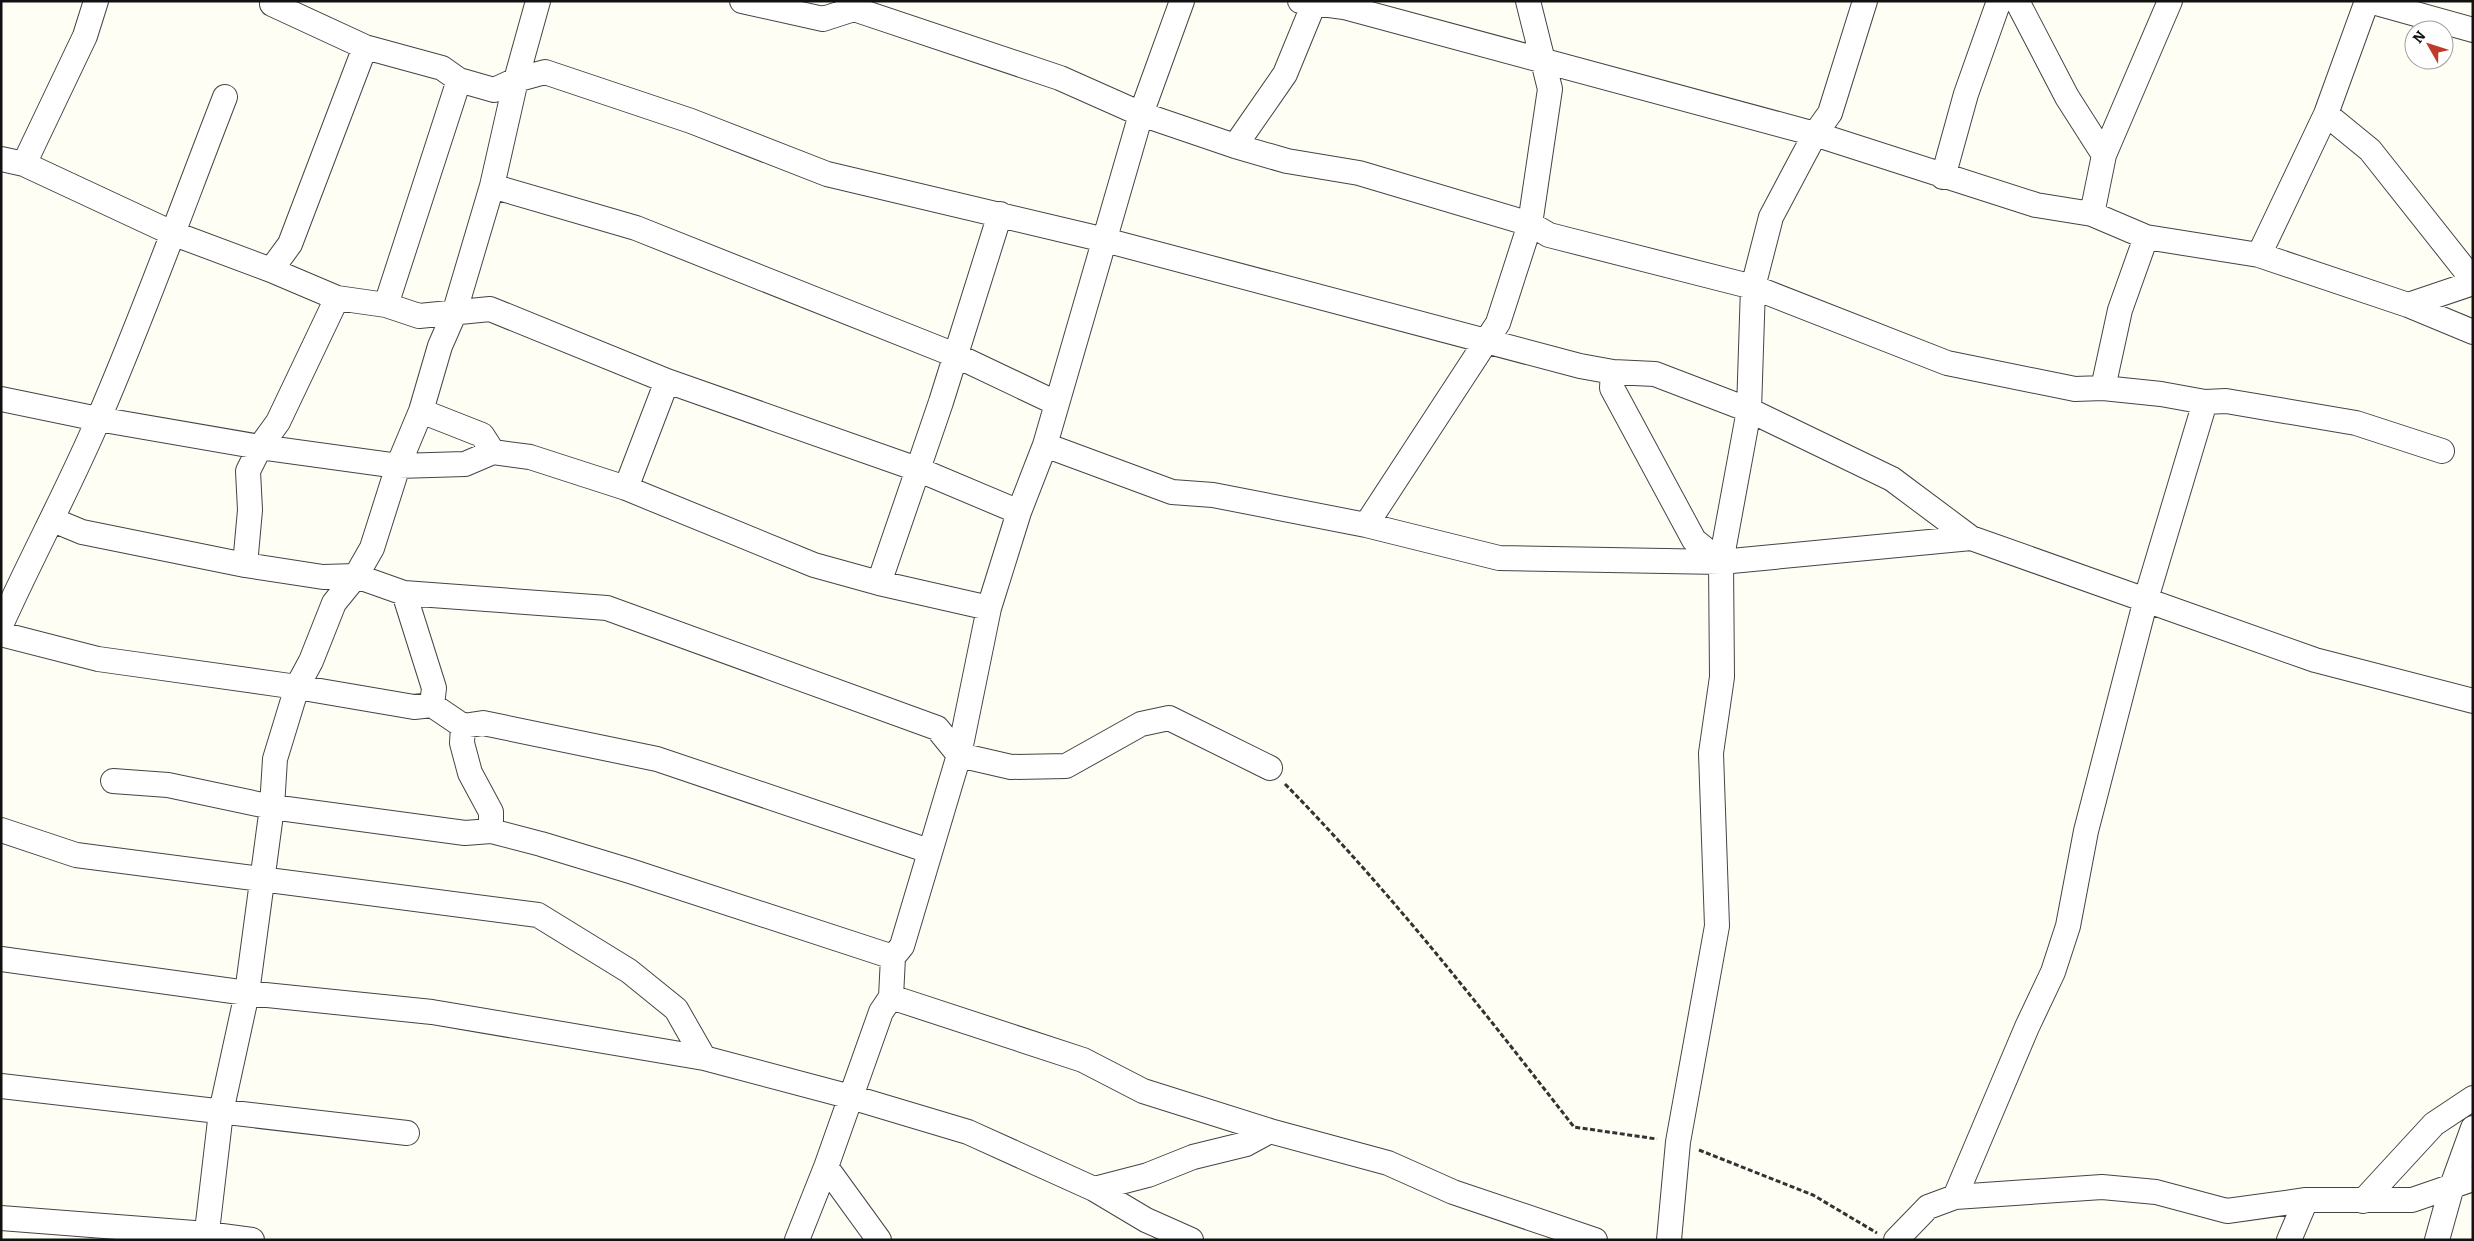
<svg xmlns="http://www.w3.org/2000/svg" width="2474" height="1241" viewBox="0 0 2474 1241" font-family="Bitter,serif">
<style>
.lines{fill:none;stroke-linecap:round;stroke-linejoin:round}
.street-casing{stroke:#444;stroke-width:26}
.path{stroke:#333;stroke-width:3;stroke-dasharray:5 2.5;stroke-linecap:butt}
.street{stroke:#fff;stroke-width:24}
</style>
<rect width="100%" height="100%" fill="#fffef5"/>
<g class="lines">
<g class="street-casing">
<path id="street" d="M273,1L272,4L365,47L442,68L459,80L494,90L516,80L545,72L691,121L827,174L1105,240L1580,366L1613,372L1655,374L1749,410L1892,479L1971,538
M742,1L823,19L854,9
M847,1L854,9L1060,78L1141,114L1235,146L1287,161L1359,173L1530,224L1549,235L1753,287L1947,363L2075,389L2103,388L2161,394L2205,402L2226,401L2356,423L2442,451
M1300,1L1344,7L1815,134L2036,205L2092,214L2146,237L2259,255L2408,305L2473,332
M2017,1L2067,97L2104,155
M2369,1L2473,30
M2326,114L2370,150L2473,280
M1235,146L1285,74L1315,1
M1,159L24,164L172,233L271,270L337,298L386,305L419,316L490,309L667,381L917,469L1019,512
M24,164L85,36L96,1
M1943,177L1966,94L1999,1
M492,186L636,228L955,355L1056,403
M2092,214L2104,155L2170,1
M2259,255L2326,114L2367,1
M271,270L290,244L365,47
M386,305L459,80
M2408,305L2473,283
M1613,372L1612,388L1694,540L1721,562
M2103,388L2120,310L2146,237
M1,399L98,419L260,447L398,466L465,464L493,452L530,457L626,488L814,565L879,583L989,608
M421,411L482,435L493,452
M1045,445L1172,492L1213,495L1366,525L1499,558L1721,562L1971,538L2315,660L2473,701
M626,488L667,381
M53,520L82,532L245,565L323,577L356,576L404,593L607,608L937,728L959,755L1011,767L1066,766L1141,724L1169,718L1270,768
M1366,525L1498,323L1530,224L1550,89L1528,1
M245,565L250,510L248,471L260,447L278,422L337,298
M879,583L941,402L1000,214
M404,593L434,688L432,705
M1,625C32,556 68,490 98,420C144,314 183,205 225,97
M1,634L98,659L297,687L414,707L432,705L463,726L483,723L657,759L929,851
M463,726L462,743L470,773L491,812V831
M113,781L168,785L272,807L465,833L491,831L541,844L630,871L893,957
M1,830L76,855L538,915L629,971L676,1009L704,1058
M1,959L247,993L432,1012L704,1058L851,1097L968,1132L1094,1189L1146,1220L1191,1240
M891,997L1083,1060L1143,1091L1270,1131L1388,1163L1453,1192L1595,1240
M1,1086L407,1133
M826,1167L879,1240
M1094,1189L1148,1175L1193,1157L1246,1144L1270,1131
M1955,1197L2027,1027L2053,972L2068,926L2086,831L2146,599L2205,402
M2363,1201L2434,1124L2473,1098
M1,1218L207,1234L252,1240
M206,1240L221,1112L247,993L272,807L275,759L297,687L311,661L334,603L356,576L372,548L398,466L421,411L440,346L454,314L492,186L516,80L538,1
M797,1240L826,1167L881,1012L891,997L893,957L902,946L959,755L989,608L1019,512L1045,445L1141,114L1182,1
M1669,1240L1678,1142L1717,926L1711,753L1722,677L1721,562L1749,410L1753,287L1771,217L1815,134L1830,113L1865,1
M1896,1240L1928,1207L1955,1197L2102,1187L2156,1192L2227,1211L2306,1200H2412L2473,1179
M2289,1240L2306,1200
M2437,1240L2452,1186L2473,1128"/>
</g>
<path class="path" d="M1285,784C1390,891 1482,1009 1574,1127L1657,1139
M1699,1150L1813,1195L1877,1233"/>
<use href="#street" class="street"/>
</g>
<rect width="2474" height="1241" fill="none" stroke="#111111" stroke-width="5"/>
<g transform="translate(2429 45) rotate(309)"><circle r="24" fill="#ffffff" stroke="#a0a0a0"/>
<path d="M0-4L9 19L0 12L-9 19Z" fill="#bf3a2a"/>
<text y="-8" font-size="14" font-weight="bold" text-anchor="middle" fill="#111111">N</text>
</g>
</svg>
